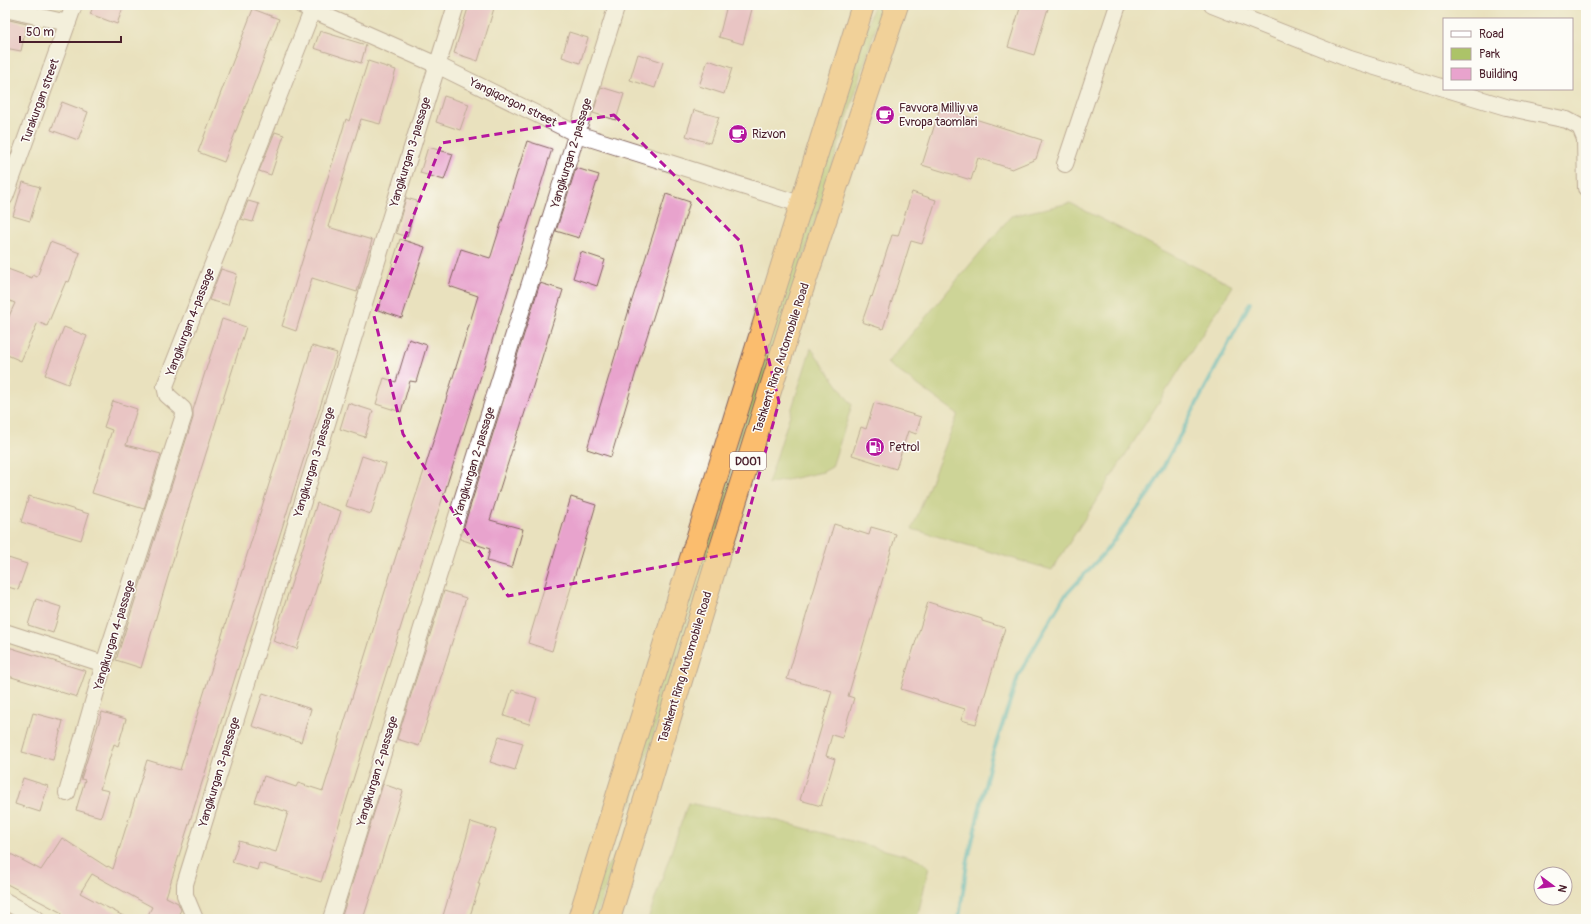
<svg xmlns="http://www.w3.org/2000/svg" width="1591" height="924" viewBox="0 0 1591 924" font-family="Pangolin,sans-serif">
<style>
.green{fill:#acc368;stroke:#7b714a}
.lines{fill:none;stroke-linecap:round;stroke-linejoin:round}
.stream{stroke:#47b4c3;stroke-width:4}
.building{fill:#e8a3cd}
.minor-casing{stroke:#82635e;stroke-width:18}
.trunk-casing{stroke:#82635e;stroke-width:24}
.minor{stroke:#fff;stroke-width:16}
.trunk{stroke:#fbbd6e;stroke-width:22}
.marked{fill:none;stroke:#b5179e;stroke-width:3;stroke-dasharray:8 5;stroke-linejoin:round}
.labels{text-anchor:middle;stroke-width:3;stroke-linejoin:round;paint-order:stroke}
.shield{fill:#fdfcf7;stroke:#806168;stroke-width:1}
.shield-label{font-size:11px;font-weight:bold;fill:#4a1f2b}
.street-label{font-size:12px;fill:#4a1f2b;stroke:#fdfcf7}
.poi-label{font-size:12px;fill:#4a1f2b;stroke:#fdfcf7;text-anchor:start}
</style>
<rect width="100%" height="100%" fill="#fdfcf7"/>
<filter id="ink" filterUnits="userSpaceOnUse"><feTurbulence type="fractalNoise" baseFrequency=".025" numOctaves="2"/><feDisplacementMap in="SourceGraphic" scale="8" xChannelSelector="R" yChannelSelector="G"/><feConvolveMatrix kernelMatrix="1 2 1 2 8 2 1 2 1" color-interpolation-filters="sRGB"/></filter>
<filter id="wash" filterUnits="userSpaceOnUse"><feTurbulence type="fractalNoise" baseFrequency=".012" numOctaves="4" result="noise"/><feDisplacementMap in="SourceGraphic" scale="16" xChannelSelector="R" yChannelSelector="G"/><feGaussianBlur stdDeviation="0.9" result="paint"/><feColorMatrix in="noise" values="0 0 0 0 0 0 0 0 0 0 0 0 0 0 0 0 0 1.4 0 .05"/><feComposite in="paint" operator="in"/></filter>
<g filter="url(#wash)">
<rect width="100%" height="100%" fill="#e9e1be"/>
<path class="green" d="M874,5H883L631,806L627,786Z
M1070,203L1233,286L1052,570L912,529L958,414L887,363L1011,216Z
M811,348L852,405L832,467L823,472L768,484Z
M688,803L771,819L918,859L929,867L917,919H648Z
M615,856L596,919H585L597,880Z"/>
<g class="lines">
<path class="stream" d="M959,919L967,864L991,759L1019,674L1063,598L1105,552L1150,492L1250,303"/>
</g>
<g id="blocks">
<path class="building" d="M94,5H124L117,24L90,14Z
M469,5H495L478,61L454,53Z
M727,5H753L743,44L719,37Z
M1021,5H1049L1034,55L1008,47Z
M253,9L279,19L224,162L198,152Z
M5,19L27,24L21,51L5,48Z
M320,31L366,45L361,63L314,48Z
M569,32L588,38L580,63L562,57Z
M638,54L663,62L655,88L630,80Z
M708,60L732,68L724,94L699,86Z
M368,61L396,70L380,124L361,119L328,227L372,240L357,292L312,278L296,331L282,326L346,119L349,121Z
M601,87L624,94L616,120L593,113Z
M444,96L469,104L460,130L436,122Z
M62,102L88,112L78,140L51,130Z
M940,108L1042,140L1036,159L1012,169L978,158L971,180L922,165Z
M694,110L719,117L710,143L686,136Z
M275,132L284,135L271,175L259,171Z
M527,141L552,149L444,494L417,575L321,882L259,863L257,870L232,862L239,841L276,852L288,812L255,802L264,776L296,787L298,783L323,791L396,556L423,474L478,296L449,286L461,249L490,258L491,256Z
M428,147L453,154L444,180L420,173Z
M576,168L599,175L579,238L556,231Z
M23,182L40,187L30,221L13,216Z
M912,192L936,200L922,244L911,241L883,329L862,322L871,296L872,297L892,235L898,236Z
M666,194L690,202L641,355L611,457L587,449L632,300Z
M406,198L417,201L407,237L396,233Z
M248,201L259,204L253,222L241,219Z
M400,239L425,247L402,318L378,310Z
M50,242L80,253L69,282L66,281L47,326L38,322L21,361L5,354V325L15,303L5,299V268L32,278L33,275L37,277Z
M581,252L605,260L597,286L573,278Z
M221,269L237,274L228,305L209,300Z
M540,283L563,290L519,431H518L490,520L523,529L512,568L487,561L490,549L460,539Z
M222,319L246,327L184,523L141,668L116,660L193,418V410Z
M64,327L87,336L68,384L45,375Z
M409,339L427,345L416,382L410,381L401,412L376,404L384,378L396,382Z
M312,346L337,353L166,897L178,903L181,910L176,919H146L152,907L92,874L80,893L129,919H68L61,915L62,913L5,883V851L41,870L62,838L107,867L108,866L113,869L147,760L180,770Z
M113,401L137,409L126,445L161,454L144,509L92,493L112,430L104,427Z
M348,403L373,411L365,437L340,429Z
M874,403L921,417L916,434L908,431L896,469L852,455L861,427L866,429Z
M362,456L386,464L371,514L346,506Z
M29,496L89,514L81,540L21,522Z
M571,497L596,505L552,651L528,643Z
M317,503L341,511L297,649L273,641Z
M834,524L869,535L871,527L896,534L848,696L854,698L842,738L832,735L826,756L835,759L821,806L800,800L832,691L787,679Z
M5,557L27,564L18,590L5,586Z
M444,591L466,598L419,746L397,739Z
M36,599L61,607L53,633L28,625Z
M928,602L982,619V621L1005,628L976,724L961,720L965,709L901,689Z
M5,646L86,671L77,697L5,675Z
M512,690L537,698L529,724L504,716Z
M263,693L311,709L301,742L252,726Z
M102,712L126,719L118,746L114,744L100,789L109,791L101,817L76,810L85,780L81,779Z
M33,713L63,721L53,760L22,752Z
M499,736L523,743L515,770L490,762Z
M23,778L48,786L40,812L15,804Z
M383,784L403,791L377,875L363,919H341Z
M471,822L496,830L478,884H480L469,919H442Z"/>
</g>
</g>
<g filter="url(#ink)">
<use href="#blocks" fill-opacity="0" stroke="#82635e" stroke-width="1"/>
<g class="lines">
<g class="minor-casing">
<path id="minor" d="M301,5L437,65L577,134L800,204
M1212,5L1349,59L1444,88
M5,9L68,23
M1447,89L1506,107L1567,120L1580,127L1585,139L1586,188
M1065,164L1118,5
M5,197L74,5
M5,632L104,664
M67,793L104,664L184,415L183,409L167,395L165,386L312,11
M5,901L37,919
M195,919L185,895V884L456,5
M331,919L617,5"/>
</g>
<g class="trunk-casing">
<path id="trunk" d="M579,919L863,5
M609,919L720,551L794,314L897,5"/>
</g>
<use href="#minor" class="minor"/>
<use href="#trunk" class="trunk"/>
</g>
</g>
<path d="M0 0H1591V924H0ZM614,115L740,241L779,402L738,552L508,596L403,434L374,316L442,143Z" fill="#e9e1be" fill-opacity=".55" fill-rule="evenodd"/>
<path class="marked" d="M614,115L740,241L779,402L738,552L508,596L403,434L374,316L442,143Z"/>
<defs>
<g id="cafe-disc" transform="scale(1)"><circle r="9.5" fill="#b5179e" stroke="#fdfcf7"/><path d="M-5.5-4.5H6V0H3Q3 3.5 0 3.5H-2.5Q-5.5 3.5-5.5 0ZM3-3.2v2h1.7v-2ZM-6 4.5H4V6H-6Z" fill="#fff"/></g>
<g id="fuel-disc" transform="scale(1)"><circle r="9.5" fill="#b5179e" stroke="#fdfcf7"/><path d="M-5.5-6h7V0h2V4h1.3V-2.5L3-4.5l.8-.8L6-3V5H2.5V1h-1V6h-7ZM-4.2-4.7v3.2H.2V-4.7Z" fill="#fff"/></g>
</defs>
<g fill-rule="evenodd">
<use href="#cafe-disc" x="885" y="115"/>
<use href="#cafe-disc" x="738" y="134"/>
<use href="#fuel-disc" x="875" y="447"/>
</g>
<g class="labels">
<rect class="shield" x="730" y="452" width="36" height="18" rx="3"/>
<g class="shield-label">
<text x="748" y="465">D001</text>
</g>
<g class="street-label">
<text transform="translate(40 101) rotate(-70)" y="4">Turakurgan street</text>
<text transform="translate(513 102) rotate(26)" y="4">Yangiqorgon street</text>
<text transform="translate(410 152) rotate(-73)" y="4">Yangikurgan 3-passage</text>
<text transform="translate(571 153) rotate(-73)" y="4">Yangikurgan 2-passage</text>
<text transform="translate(190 322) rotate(-69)" y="4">Yangikurgan 4-passage</text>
<text transform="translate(781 358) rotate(-72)" y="4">Tashkent Ring Automobile Road</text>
<text transform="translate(314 462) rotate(-73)" y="4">Yangikurgan 3-passage</text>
<text transform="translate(474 462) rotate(-73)" y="4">Yangikurgan 2-passage</text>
<text transform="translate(114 635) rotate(-73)" y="4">Yangikurgan 4-passage</text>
<text transform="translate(685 667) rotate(-73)" y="4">Tashkent Ring Automobile Road</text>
<text transform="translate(377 771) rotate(-73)" y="4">Yangikurgan 2-passage</text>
<text transform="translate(219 772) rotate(-73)" y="4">Yangikurgan 3-passage</text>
</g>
<g class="poi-label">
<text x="899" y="112">Favvora Milliy va<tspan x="899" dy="14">Evropa taomlari</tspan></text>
<text x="752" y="138">Rizvon</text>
<text x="889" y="451">Petrol</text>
</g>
</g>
<rect width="1591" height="924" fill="none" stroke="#fdfcf7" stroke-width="20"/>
<rect x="1443" y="18" width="130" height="72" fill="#fdfcf7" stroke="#b5a4a5"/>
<rect x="1451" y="31" width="20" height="6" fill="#ffffff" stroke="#b5a4a5"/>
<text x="1479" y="38" font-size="12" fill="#4a1f2b">Road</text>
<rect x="1451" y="48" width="20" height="12" fill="#acc368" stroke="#b5a4a5"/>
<text x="1479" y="58" font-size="12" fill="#4a1f2b">Park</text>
<rect x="1451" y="68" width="20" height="12" fill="#e8a3cd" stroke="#b5a4a5"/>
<text x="1479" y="78" font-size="12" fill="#4a1f2b">Building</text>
<g transform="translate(1553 886) rotate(105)"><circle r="19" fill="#fdfcf7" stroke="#b5a4a5"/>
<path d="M0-3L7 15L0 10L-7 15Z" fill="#b5179e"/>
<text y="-6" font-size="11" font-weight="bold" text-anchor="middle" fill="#4a1f2b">N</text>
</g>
<path d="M20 36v6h101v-6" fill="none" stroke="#4a1f2b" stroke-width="2"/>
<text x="26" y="36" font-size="12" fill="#4a1f2b" stroke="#fdfcf7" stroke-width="3" paint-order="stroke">50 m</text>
</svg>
